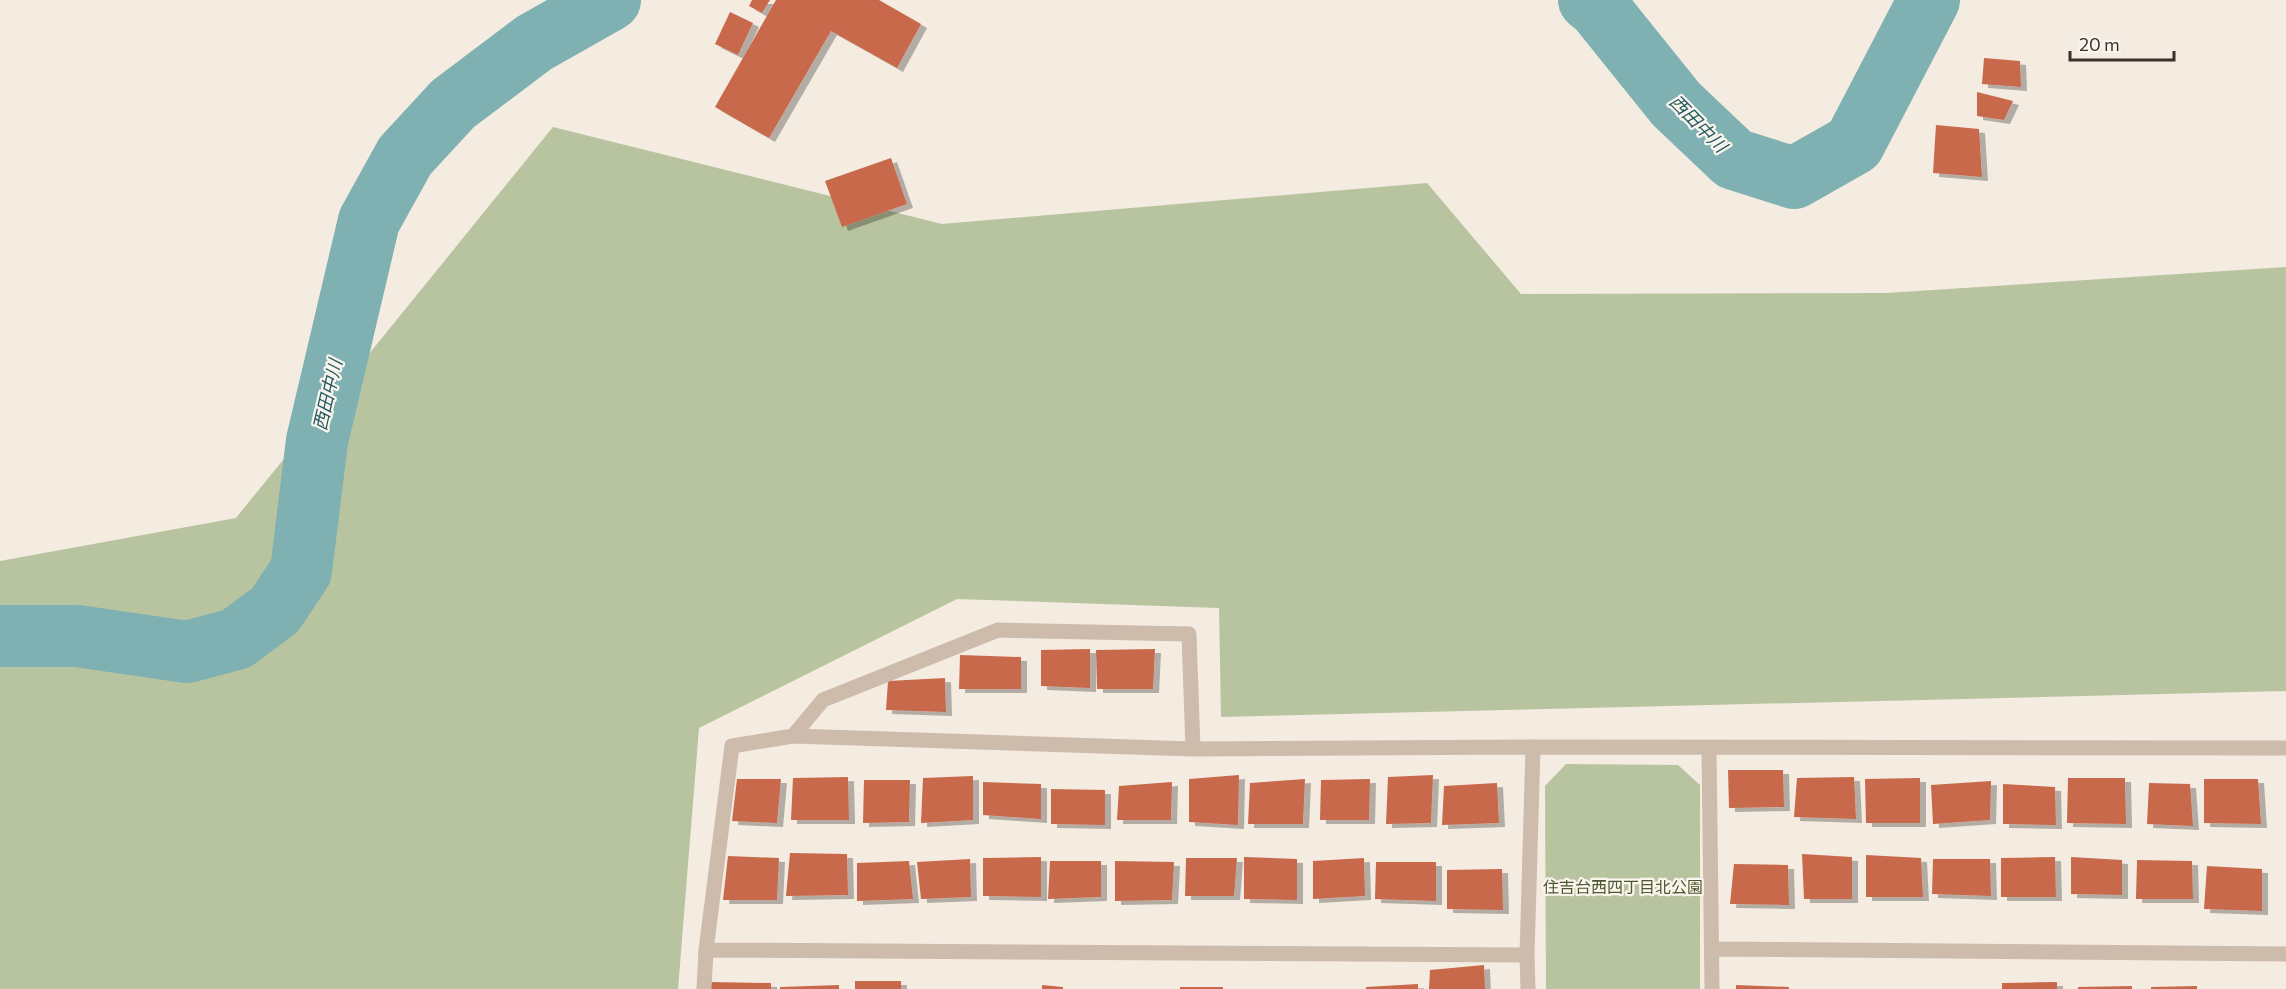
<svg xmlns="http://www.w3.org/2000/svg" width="2286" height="989" viewBox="0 0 2286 989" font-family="Commissioner,'Noto Sans JP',sans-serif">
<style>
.green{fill:#b8c4a0}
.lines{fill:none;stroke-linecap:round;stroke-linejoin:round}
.river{stroke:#7fb0b2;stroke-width:62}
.building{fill:#c8694b;filter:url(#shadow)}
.street{stroke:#cdbbac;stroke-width:15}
.labels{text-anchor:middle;stroke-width:4.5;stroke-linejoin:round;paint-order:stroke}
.park-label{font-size:16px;fill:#4a5a2e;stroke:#fbf5ee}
.water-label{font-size:18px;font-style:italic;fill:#1f5a5e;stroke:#fbf5ee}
</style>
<defs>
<filter id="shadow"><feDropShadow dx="6" dy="4" stdDeviation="0" flood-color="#0004"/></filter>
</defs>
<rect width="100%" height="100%" fill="#f4ebe1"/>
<path class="green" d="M553,127L942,224L1427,183L1521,294L1886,293L2286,267V691L1221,717L1219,608L957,599L699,728L678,989H0V561L236,518Z
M1566,764L1678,765L1700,785V989H1546L1545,786Z"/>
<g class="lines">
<path class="river" d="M1589,0L1598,7L1676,104L1734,159L1794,178L1854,144L1929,0
M0,636H77L187,652L236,639L275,610L301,571L317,441L369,221L405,156L453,104L534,43L610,0"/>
</g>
<path class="building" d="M752,0H770L762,13L749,6Z
M776,0H879L921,24L897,68L831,31L769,138L715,107Z
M730,12L753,23L738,55L715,44Z
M1984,58L2020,61L2021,87L1982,84Z
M1977,92L2013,101L2004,120L1977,116Z
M1936,125L1979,129L1982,177L1933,173Z
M891,158L907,204L842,227L825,181Z
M1090,649V688L1041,686V650Z
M1155,649L1153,689H1097L1096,650Z
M960,655L1021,657V689H959Z
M945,678L946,712L886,710L888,681Z
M1728,770H1783L1784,807L1729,808Z
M1239,775L1238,825L1189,822V779Z
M1433,775L1431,823L1386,824L1388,777Z
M973,776V820L921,823L923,778Z
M848,777L849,820H791L793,778Z
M1854,777L1856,819L1794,817L1797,778Z
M1920,778V823H1866L1865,779Z
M2068,778H2125L2126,824L2067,823Z
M737,779H781L777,823L732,821Z
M1305,779L1303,824H1248L1250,783Z
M1370,779L1369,820H1320L1321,780Z
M2204,779H2258L2261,824L2204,823Z
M864,780H910L909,822L863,823Z
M1991,781L1990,820L1933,824L1931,785Z
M983,782L1041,784V819L983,815Z
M1172,782L1171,820H1117L1119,786Z
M1497,783L1499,823L1442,825L1444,786Z
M2149,783L2190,784L2193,826L2147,824Z
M2003,784L2055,787L2056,825L2003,824Z
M1051,789L1105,790V825L1051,824Z
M790,853L847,854L848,895L786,896Z
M1802,854L1852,857V899H1804Z
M1866,855L1921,858L1923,897H1866Z
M728,856L779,858L777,900H723Z
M1041,857V897L983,896V858Z
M1244,857L1297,859V900L1244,899Z
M2055,857L2056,897H2001V858Z
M2071,857L2122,860V895L2071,894Z
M1186,858H1237L1234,896H1185Z
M1364,858L1365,896L1313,899V861Z
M970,859L971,897L921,899L917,862Z
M1933,859H1990L1991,896L1932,894Z
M2137,860L2192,861L2193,899H2136Z
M909,861L913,899L857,901V863Z
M1050,861H1101V897L1048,899Z
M1115,861L1174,862L1172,900L1115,901Z
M1376,862H1436V901L1375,899Z
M1734,864L1788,865L1789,905L1730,904Z
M2207,866L2262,869V911L2204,909Z
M1502,869L1503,910L1447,909V870Z
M1484,965L1485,989H1429L1430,970Z
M855,981H901V989H855Z
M711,982L771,983V989H711Z
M2057,982V989H2002V983Z
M1418,984V989H1366V987Z
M839,985V989H780V987Z
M1042,985L1063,987V989H1042Z
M1736,985L1789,987V989H1736Z
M2132,986V989H2078V987Z
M2197,986V989H2151V987Z
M1180,987H1223V989H1180Z"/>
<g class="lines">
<path class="street" d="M793,736L823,700L998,630L1189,634L1193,749
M1709,748L1712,989
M1712,949L2286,954
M706,950L1527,955
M704,989L706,950L732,746L793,736L1193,749L1533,747L2286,748
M1528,989L1527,955L1533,747"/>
</g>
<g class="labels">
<g class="park-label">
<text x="1623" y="893">住吉台西四丁目北公園</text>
</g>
<g class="water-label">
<text transform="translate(1698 124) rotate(45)" y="6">西田中川</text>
<text transform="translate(328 395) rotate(-77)" y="6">西田中川</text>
</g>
</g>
<path d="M2070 51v9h104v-9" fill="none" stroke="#3b302b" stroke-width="3"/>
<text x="2079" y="51" font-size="18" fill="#3b302b" stroke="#fbf5ee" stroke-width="4.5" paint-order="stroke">20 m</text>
</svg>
